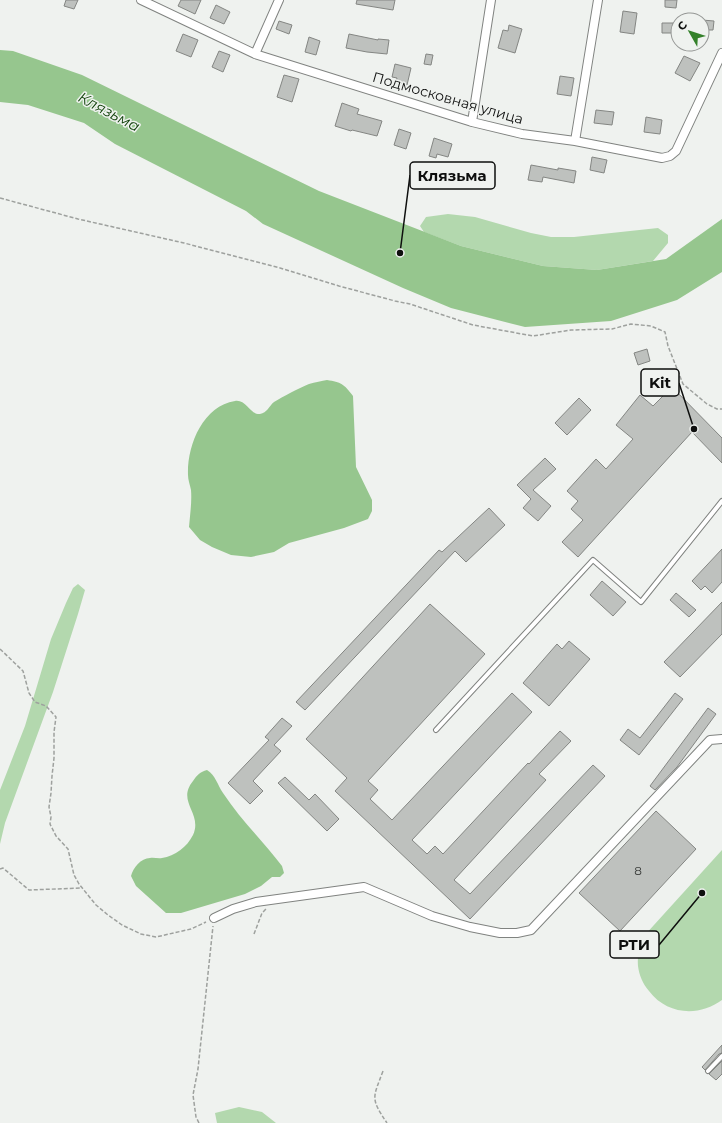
<svg xmlns="http://www.w3.org/2000/svg" width="722" height="1123" viewBox="0 0 722 1123" font-family="Montserrat,sans-serif">
<style>
.green{fill:#b3d8ae}
.water{fill:#96c68e}
.building{fill:#bec1be;stroke:#848683}
.lines{fill:none;stroke-linecap:round;stroke-linejoin:round}
.service-casing{stroke:#808380;stroke-width:6}
.minor-casing{stroke:#808380;stroke-width:10}
.path{stroke:#9ea19e;stroke-width:1.5;stroke-dasharray:4 2;stroke-linecap:butt}
.service{stroke:#fff;stroke-width:4}
.minor{stroke:#fff;stroke-width:8}
.labels{text-anchor:middle;stroke-width:3;stroke-linejoin:round;paint-order:stroke}
.number-label{font-size:12px;fill:#3a3c3a}
.street-label{font-size:14px;fill:#0e0f0e;stroke:#eff2ef}
.water-label{font-size:15px;font-style:italic;fill:#12430c;stroke:#eff2ef}
.leader{fill:none;stroke:#0e0f0e;stroke-width:1.5}
.callout-dot{fill:#0e0f0e;stroke:#eff2ef;stroke-width:1.5}
.callout{fill:#eff2ef;stroke:#0e0f0e;stroke-width:1.5}
.callout-label{font-size:15px;text-anchor:middle;font-weight:bold;fill:#0e0f0e}
</style>
<rect width="100%" height="100%" fill="#eff2ef"/>
<path class="green" d="M448,214L475,217L531,233L551,237H574L658,228L668,235V243L653,261L597,270L543,266L461,246L424,232L420,226L426,217Z
M78,584L85,590L78,614L53,692L5,823L0,844V790L25,726L51,639L66,603L73,588Z
M722,850V1000C699,1017 667,1015 649,991C643,984 639,975 638,966C637,955 640,946 644,936Z
M239,1107L262,1112L276,1123H217L215,1113Z"/>
<path class="water" d="M0,50L13,51L82,75L319,191L461,246L543,266L597,270L666,259L722,219V272L677,300L611,321L525,327L451,308L403,288L263,224L246,211L115,144L84,123L28,105L0,102Z
M327,380C341,382 344,384 353,396L356,467L372,500V511L368,519L344,528L289,543L274,552L251,557L231,555L212,547L200,540L189,527C190,515 192,502 191,490C190,485 188,480 188,475C187,445 203,406 235,401C246,399 250,415 260,414C267,413 269,406 274,402C282,397 301,387 309,384C315,382 322,381 327,380Z
M207,770C216,776 217,784 223,793C240,819 263,841 282,866L284,873L280,877H272L261,886L245,894L181,913H166L136,886L131,876C133,868 141,858 150,858C154,857 158,859 162,858C175,856 187,847 193,835C203,813 176,802 193,781C197,775 200,772 207,770Z"/>
<path class="building" d="M66,0H78L74,9L64,6Z
M181,0H201L195,14L178,6Z
M357,0H395L393,10L356,4Z
M665,0H677L676,8L665,7Z
M216,5L230,12L224,24L210,18Z
M623,11L637,13L634,34L620,32Z
M702,20L714,21L713,30H702Z
M279,21L292,25L289,34L276,29Z
M662,23H673V33H662Z
M509,25L522,29L515,53L498,48L503,30L508,31Z
M183,34L198,40L191,57L176,51Z
M349,34L378,40V39L389,40L387,54L367,52L346,48Z
M309,37L320,41L316,55L305,52Z
M219,51L230,55L223,72L212,67Z
M426,54L433,55L431,65L424,64Z
M684,56L700,63L690,81L675,73Z
M395,64L411,68L407,85L396,82L397,78L392,77Z
M284,75L299,79L292,102L277,97Z
M560,76L574,78L571,96L557,94Z
M342,103L359,109L357,114L382,121L377,136L352,130L351,131L335,126Z
M596,110L614,112L612,125L594,123Z
M646,117L662,120L660,134L644,132Z
M399,129L411,133L406,149L394,145Z
M434,138L452,144L448,157L437,154L436,158L429,156Z
M592,157L607,160L604,173L590,170Z
M531,165L558,170V168L576,171L574,183L543,177L542,182L528,180Z
M647,349L650,361L638,365L634,353Z
M672,387L722,438V463L692,432L578,557L562,542L583,520L571,509L578,501L567,491L596,459L606,469L633,439L616,425L640,395L653,406Z
M579,398L591,410L567,435L555,423Z
M545,458L556,469L533,490L551,506L538,521L523,508L531,499L517,485Z
M489,508L505,525L466,562L455,551L305,710L296,702L439,550L442,552Z
M722,549V582L712,593L705,586L701,590L692,581Z
M602,581L626,602L613,616L590,595Z
M676,593L696,610L689,617L670,600Z
M722,602V634L680,677L664,662Z
M430,604L485,654L368,781L378,790L370,799L392,820L512,693L532,712L412,840L427,854L435,846L443,854L528,763L529,764L560,731L571,741L539,774L546,780L454,880L470,894L593,765L605,776L470,919L335,791L347,778L306,739Z
M569,641L590,659L549,706L523,683L557,644L562,649Z
M675,693L683,699L639,755L620,740L628,729L640,738Z
M708,708L716,714L677,767L655,790L650,786Z
M282,718L292,726L274,745L281,751L253,781L263,791L250,804L228,783L269,740L265,737Z
M285,777L309,800L315,794L339,819L327,831L278,783Z
M656,811L696,849L620,931L579,893Z
M722,1045V1053L719,1054L705,1070L702,1067Z
M722,1061V1074L716,1080L709,1074Z"/>
<g class="lines">
<g class="service-casing">
<path id="service" d="M436,730L593,560L641,602L722,501
M708,1071L722,1056"/>
</g>
<g class="minor-casing">
<path id="minor" d="M141,0L255,54L472,122L522,134L575,141L662,158L670,156L676,151L722,53
M255,54L279,0
M472,122L491,0
M575,141L598,0
M214,918L233,909L256,902L364,887L432,916L470,927L500,933H517L531,930L710,740L722,739"/>
</g>
<path class="path" d="M0,198L78,219L184,243L280,268L339,286L395,301L410,304L473,325L533,336L571,330L612,329L631,324L651,326L665,332L668,346L683,384L707,404L717,409H722
M0,649L23,671L29,693L35,702L46,706L56,717L54,732V758L52,776L51,793L49,807L51,817L50,824L56,836L68,849L74,875L79,884L96,905L108,915L122,925L141,934L156,937L191,929L206,922
M0,869L3,868L29,890L81,888
M254,934L262,913L266,909
M383,1071C373,1098 370,1098 387,1123
M199,1123L196,1117L193,1095L198,1069L213,926"/>
<use href="#service" class="service"/>
<use href="#minor" class="minor"/>
</g>
<g class="labels">
<g class="number-label">
<text x="638" y="875">8</text>
</g>
<g class="street-label">
<text transform="translate(448 98) rotate(16)" y="5">Подмосковная улица</text>
</g>
<g class="water-label">
<text transform="translate(109 112) rotate(28)" y="5">Клязьма</text>
</g>
</g>
<path class="leader" d="M400 253L410 175M694 429L679 383M702 893L659 945"/>
<g class="callout-dot">
<circle cx="400" cy="253" r="4"/>
<circle cx="694" cy="429" r="4"/>
<circle cx="702" cy="893" r="4"/>
</g>
<g class="callout">
<rect x="410" y="162" width="85" height="27" rx="4"/>
<rect x="641" y="369" width="38" height="27" rx="4"/>
<rect x="610" y="931" width="49" height="27" rx="4"/>
</g>
<g class="callout-label">
<text x="452" y="181">Клязьма</text>
<text x="660" y="388">Kit</text>
<text x="634" y="950">РТИ</text>
</g>
<g transform="translate(690 32) rotate(309)"><circle r="19" fill="#eff2ef" stroke="#959795"/>
<path d="M0-3L7 15L0 10L-7 15Z" fill="#34812a"/>
<text y="-6" font-size="11" font-weight="bold" text-anchor="middle" fill="#0e0f0e">С</text>
</g>
</svg>
